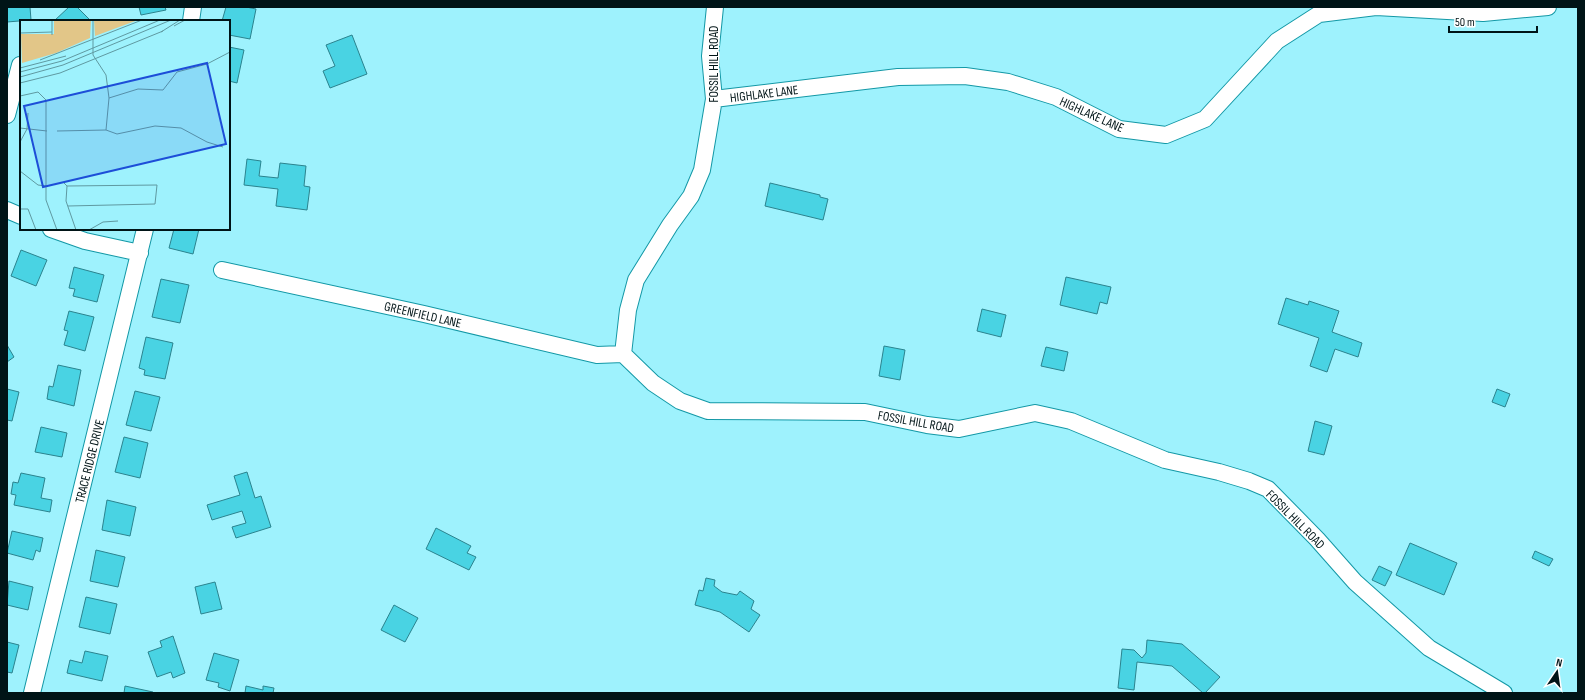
<svg xmlns="http://www.w3.org/2000/svg" width="1585" height="700" viewBox="0 0 1585 700" font-family="'Sofia Sans Condensed',sans-serif">
<style>
.building{fill:#49d3e3;stroke:#2b838e}
.lines{fill:none;stroke-linecap:round;stroke-linejoin:round}
.minor-casing{stroke:#1398a6;stroke-width:18}
.minor{stroke:#fff;stroke-width:16}
.labels{text-anchor:middle;stroke-width:3;stroke-linejoin:round;paint-order:stroke}
.street-label{font-size:13px;fill:#001417;stroke:#fff}
.inset-road{fill:none;stroke:#5f99a1;stroke-width:1}
.view{fill:#1d4ed8;fill-opacity:0.15;stroke:#1d4ed8;stroke-width:2}
.inset-edge{fill:none;stroke:#001417;stroke-width:2}
</style>
<rect width="100%" height="100%" fill="#9ef2fd"/>
<path class="building" d="M7,7H30L31,20L7,22Z
M69,7H77L91,21H54Z
M139,7H165L166,10L141,15Z
M226,7H246L256,9L250,39L229,35V21H222Z
M352,35L367,74L330,88L323,71L335,66L326,45Z
M229,47L244,50L237,83L229,81Z
M247,159L261,161L259,176L278,178L280,163L306,166L304,186L310,187L307,210L276,206L278,189L244,185Z
M770,183L820,195V197L828,199L823,220L765,206Z
M174,229H199L193,254L169,248Z
M21,250L47,260L36,286L11,276Z
M74,267L104,275L97,302L73,296L75,289L69,288Z
M1066,277L1111,287L1107,304L1100,302L1097,314L1060,305Z
M161,279L189,285L180,323L152,317Z
M1286,298L1308,305L1309,301L1339,311L1332,332L1362,343L1358,357L1335,349L1327,372L1310,366L1319,338L1278,324Z
M982,309L1006,315L1001,337L977,331Z
M69,311L94,317L85,351L64,345L68,331L64,330Z
M146,337L173,343L165,379L144,375L145,370L139,368Z
M7,345L14,357L7,362Z
M884,346L905,350L900,380L879,376Z
M1046,347L1068,352L1064,371L1041,366Z
M58,365L81,370L74,406L47,399L49,386L53,387Z
M7,389L19,392L12,421L7,420Z
M1497,389L1510,394L1505,407L1492,402Z
M135,391L160,397L151,431L126,425Z
M1315,421L1332,426L1324,455L1308,451Z
M41,427L67,433L62,457L35,452Z
M124,437L148,443L140,478L115,472Z
M247,472L255,498L261,496L271,527L236,538L232,527L246,523L242,511L212,520L207,505L240,495L234,476Z
M21,473L45,478L41,498L52,500L50,512L14,505L16,495L11,494L13,482L18,483Z
M107,500L136,507L130,536L102,530Z
M436,528L471,546L467,553L476,557L469,570L426,549Z
M12,531L43,538L40,552L36,550L33,560L7,553Z
M1410,543L1457,563L1444,595L1396,575Z
M96,550L125,557L118,587L90,581Z
M1535,551L1553,559L1549,566L1532,558Z
M1379,566L1392,572L1385,586L1372,580Z
M706,578L715,580L714,586L722,592L737,595L740,591L754,601L751,609L760,615L749,632L720,612L695,605L699,590L703,591Z
M9,581L33,587L28,610L7,605Z
M215,582L222,609L201,614L195,587Z
M86,597L117,604L110,634L79,627Z
M394,605L418,618L405,642L381,630Z
M173,636L185,673L173,678L171,672L157,677L148,652L162,647L160,641Z
M1147,640L1182,644L1220,677L1205,693H1203L1172,666L1137,662L1134,690L1118,688L1122,649L1134,650L1142,658L1146,653Z
M7,642L19,645L12,673L7,672Z
M85,651L108,656L102,681L67,673L70,660L82,663Z
M214,653L239,660L230,691L218,687L219,683L206,680Z
M125,686L153,692V693H124Z
M246,686L263,690V686L274,688L273,693H245Z"/>
<g class="lines">
<g class="minor-casing">
<path id="minor" d="M191,21L193,7
M714,99L898,77L965,76L1008,82L1056,97L1119,129L1166,135L1205,119L1277,41L1319,14L1376,7L1483,13L1548,7
M7,115L20,65
M7,210L21,216
M51,229L85,241L140,253
M222,270L424,314L597,355L623,354
M623,354L653,383L680,401L708,411L865,412L927,425L959,429L1035,413L1071,421L1165,460L1219,472L1249,481L1268,489L1317,539L1355,582L1429,648L1504,693
M623,354L628,310L636,280L670,225L691,196L702,170L714,99L710,56L715,7
M32,693L145,229"/>
</g>
<use href="#minor" class="minor"/>
</g>
<g class="labels">
<g class="street-label">
<text transform="translate(713 64) rotate(-90)" y="5">FOSSIL HILL ROAD</text>
<text transform="translate(764 93) rotate(-7)" y="5">HIGHLAKE LANE</text>
<text transform="translate(1092 114) rotate(24)" y="5">HIGHLAKE LANE</text>
<text transform="translate(423 314) rotate(13)" y="5">GREENFIELD LANE</text>
<text transform="translate(916 421) rotate(10)" y="5">FOSSIL HILL ROAD</text>
<text transform="translate(89 461) rotate(-76)" y="5">TRACE RIDGE DRIVE</text>
<text transform="translate(1296 519) rotate(45)" y="5">FOSSIL HILL ROAD</text>
</g>
</g>
<g transform="translate(20 20)">
<rect width="210" height="210" fill="#9ef2fd"/>
<path d="M34,0H71L70,18L36,33L2,43L1,14H34ZM74,0H118L75,16Z" fill="#e2c688"/>
<path class="inset-road" d="M32,0V15M73,0V35L86,55L89,78L86,110M154,6L165,0M141,12L160,0M0,13L32,12M20,40L122,0M0,48L46,36M0,52L42,41L140,0M0,57L43,45L151,0M0,63L40,53L143,11M0,76L18,72L26,80V180L37,210M89,78L118,69L143,70L157,52L187,44L210,32M0,108L27,111M86,110L97,114L135,106L161,108L187,122L203,127M37,111L86,110M0,122L7,109L8,93M0,151L18,165L26,166M44,163L47,166L46,181L56,210M47,166L137,165L135,184L48,186M0,189H8L16,210M69,210L83,202L98,201"/>
<path class="view" d="M187,43L206,124L23,167L4,86Z"/>
<rect width="210" height="210" class="inset-edge"/>
</g>
<rect width="1585" height="700" fill="none" stroke="#001417" stroke-width="16"/>
<g transform="translate(1557 672) rotate(13)" stroke="#ffffff" stroke-width="3" paint-order="stroke">
<path d="M0-3L7 15L0 10L-7 15Z" fill="#001417"/>
<text y="-6" font-size="11" font-weight="bold" text-anchor="middle" fill="#001417">N</text>
</g>
<path d="M1449 26v6h88v-6" fill="none" stroke="#001417" stroke-width="2"/>
<text x="1455" y="26" font-size="12" fill="#001417" stroke="#ffffff" stroke-width="3" paint-order="stroke">50 m</text>
</svg>
